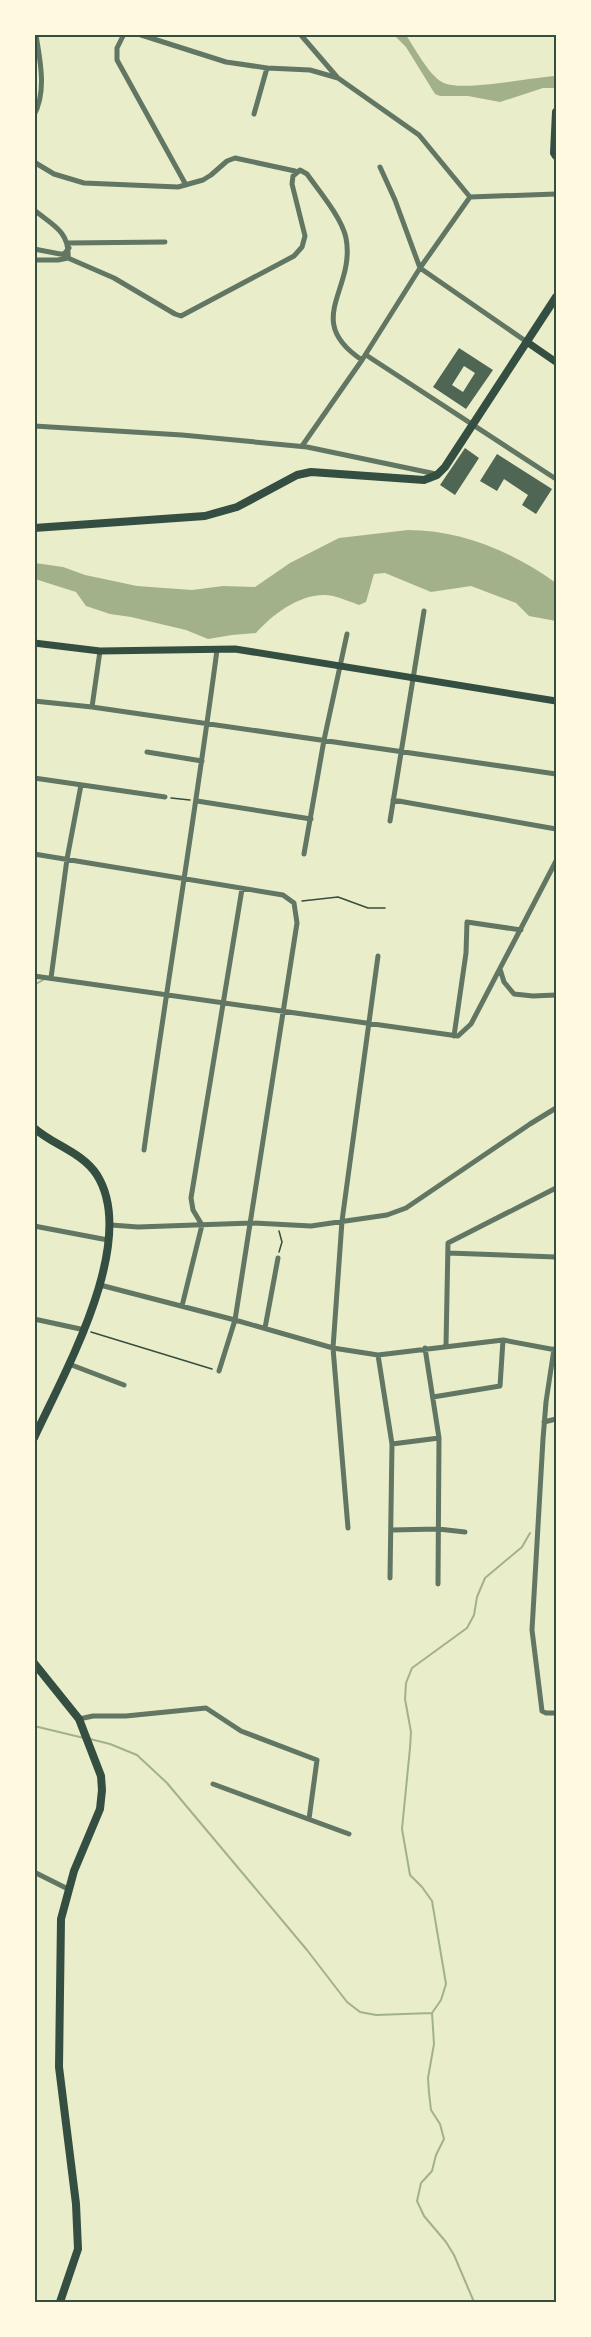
<svg xmlns="http://www.w3.org/2000/svg" width="591" height="2337" viewBox="0 0 591 2337" font-family="'Fira Sans',sans-serif">
<style>
.water{fill:#a3b18a}
.lines{fill:none;stroke-linecap:round;stroke-linejoin:round}
.stream{stroke:#a3b18a;stroke-width:2}
.building{fill:#4f6655;fill-rule:evenodd}
.path{stroke:#344e41;stroke-width:1.5}
.minor{stroke:#617663;stroke-width:5}
.secondary{stroke:#344e41;stroke-width:7}
.primary{stroke:#344e41;stroke-width:8}
.neatline{fill:none;stroke:#344e41;stroke-width:2}
</style>
<rect width="100%" height="100%" fill="#e9edc9"/>
<path class="water" d="M394,35H406C414,47 429,75 442,82C460,93 532,77 556,76V88H543L500,102L468,96H440L435,94L406,47Z
M408,530C462,530 513,552 556,583V621L529,616L516,603L471,586L431,592L385,573L374,574L366,602L359,605C351,602 341,598 333,596C304,590 273,614 256,633L232,635L208,639L186,630L131,617L110,614L86,606L76,592L35,579V563L63,567L85,575L137,586L192,590L223,586L255,587L290,563L339,538Z"/>
<g class="lines">
<path class="stream" d="M34,985L43,980
M34,1726L84,1738
M90,1739L110,1744L137,1755L167,1783L307,1950L347,2002L360,2012L376,2015L432,2013L434,2044L428,2078L429,2093L431,2110L440,2124L444,2139L436,2155L432,2171L421,2183L417,2201L424,2216L446,2242L454,2255L474,2302
M432,2013L441,2000L446,1984L432,1901L422,1887L410,1875L402,1829L410,1748L411,1732L405,1699L406,1683L412,1668L467,1628L474,1615L477,1597L485,1578L522,1547L530,1533"/>
</g>
<path class="building" d="M459,348L493,370L466,409L433,387ZM464,366L475,373L463,392L452,385Z
M465,448L479,458L455,495L440,485Z
M497,454L552,489L536,514L522,505L528,495L504,479L497,491L480,481Z"/>
<g class="lines">
<path class="path" d="M171,798L190,800
M302,901L338,897L368,908H385
M279,1231L282,1242L279,1252
M91,1332L212,1369"/>
<path class="minor" d="M124,34L117,48V60L186,185
M138,34L226,62L267,68L310,70L338,78L419,135L470,197
M300,34L337,77
M254,114L267,68
M34,115C47,91 40,60 36,35
M34,162L54,174L84,183L178,187L203,180L211,175L227,161L235,158L295,171
M380,167L395,200L420,268
M470,197L556,194
M34,210C53,225 70,232 68,258
M68,243L165,242
M34,249L60,254H64L69,248
M34,260H58L68,258L114,278L175,314L181,316L294,256L302,247L305,236L292,184L293,176L300,170L307,174C319,191 342,218 346,238C356,290 302,320 362,360
M420,268L527,342
M366,355L556,479
M34,426L182,435L307,447L436,474
M302,446L362,360L420,268L470,197
M34,701L92,707L556,774
M92,707L100,651
M147,752L202,761
M34,778L165,797
M393,800L556,829
M197,801L311,819
M390,821L424,611
M34,854L283,895L294,903L297,923L235,1320L219,1371
M304,854L324,740L347,634
M500,969L504,982L514,994L533,996L556,995
M34,976L458,1036L471,1024L556,861
M51,978L67,859L81,785
M454,1036L466,953L467,922L521,930
M144,1150C167,983 195,817 217,650
M111,1225L138,1227L252,1223L311,1226L387,1215L406,1208L530,1124L556,1108
M34,1226L108,1240
M448,1253L556,1257
M100,1285L235,1320L333,1348L378,1355L503,1340L556,1350
M182,1306L202,1225L193,1210L191,1198L242,889
M34,1319L85,1330
M265,1328L278,1258
M446,1346L448,1243L556,1188
M425,1348L439,1438L438,1584
M554,1349L546,1402L543,1439L532,1630L542,1711L546,1713H556
M378,1355L392,1444L390,1578
M69,1364L124,1385
M433,1397L500,1386L503,1340
M544,1422L556,1419
M392,1444L439,1438
M348,1528L333,1348L342,1221L378,956
M391,1530L438,1529L465,1532
M79,1719L93,1716H126L206,1708L241,1731L317,1760L309,1819
M213,1784L349,1834
M34,1872L68,1889"/>
<path class="secondary" d="M527,342L556,362
M34,643L100,651L235,649L556,701"/>
<path class="primary" d="M556,112L554,153L556,156
M34,528L205,516L237,507L297,475L311,472L424,480L437,475L445,467L556,297
M34,1128C53,1145 82,1152 97,1175C139,1242 64,1373 34,1438
M34,1663L79,1719L101,1776L102,1790L100,1809L74,1871L61,1919L59,2067L76,2204L78,2249L60,2302"/>
</g>
<rect width="591" height="2337" fill="none" stroke="#fefae0" stroke-width="72"/>
<rect x="36" y="36" width="519" height="2265" class="neatline"/>
</svg>
